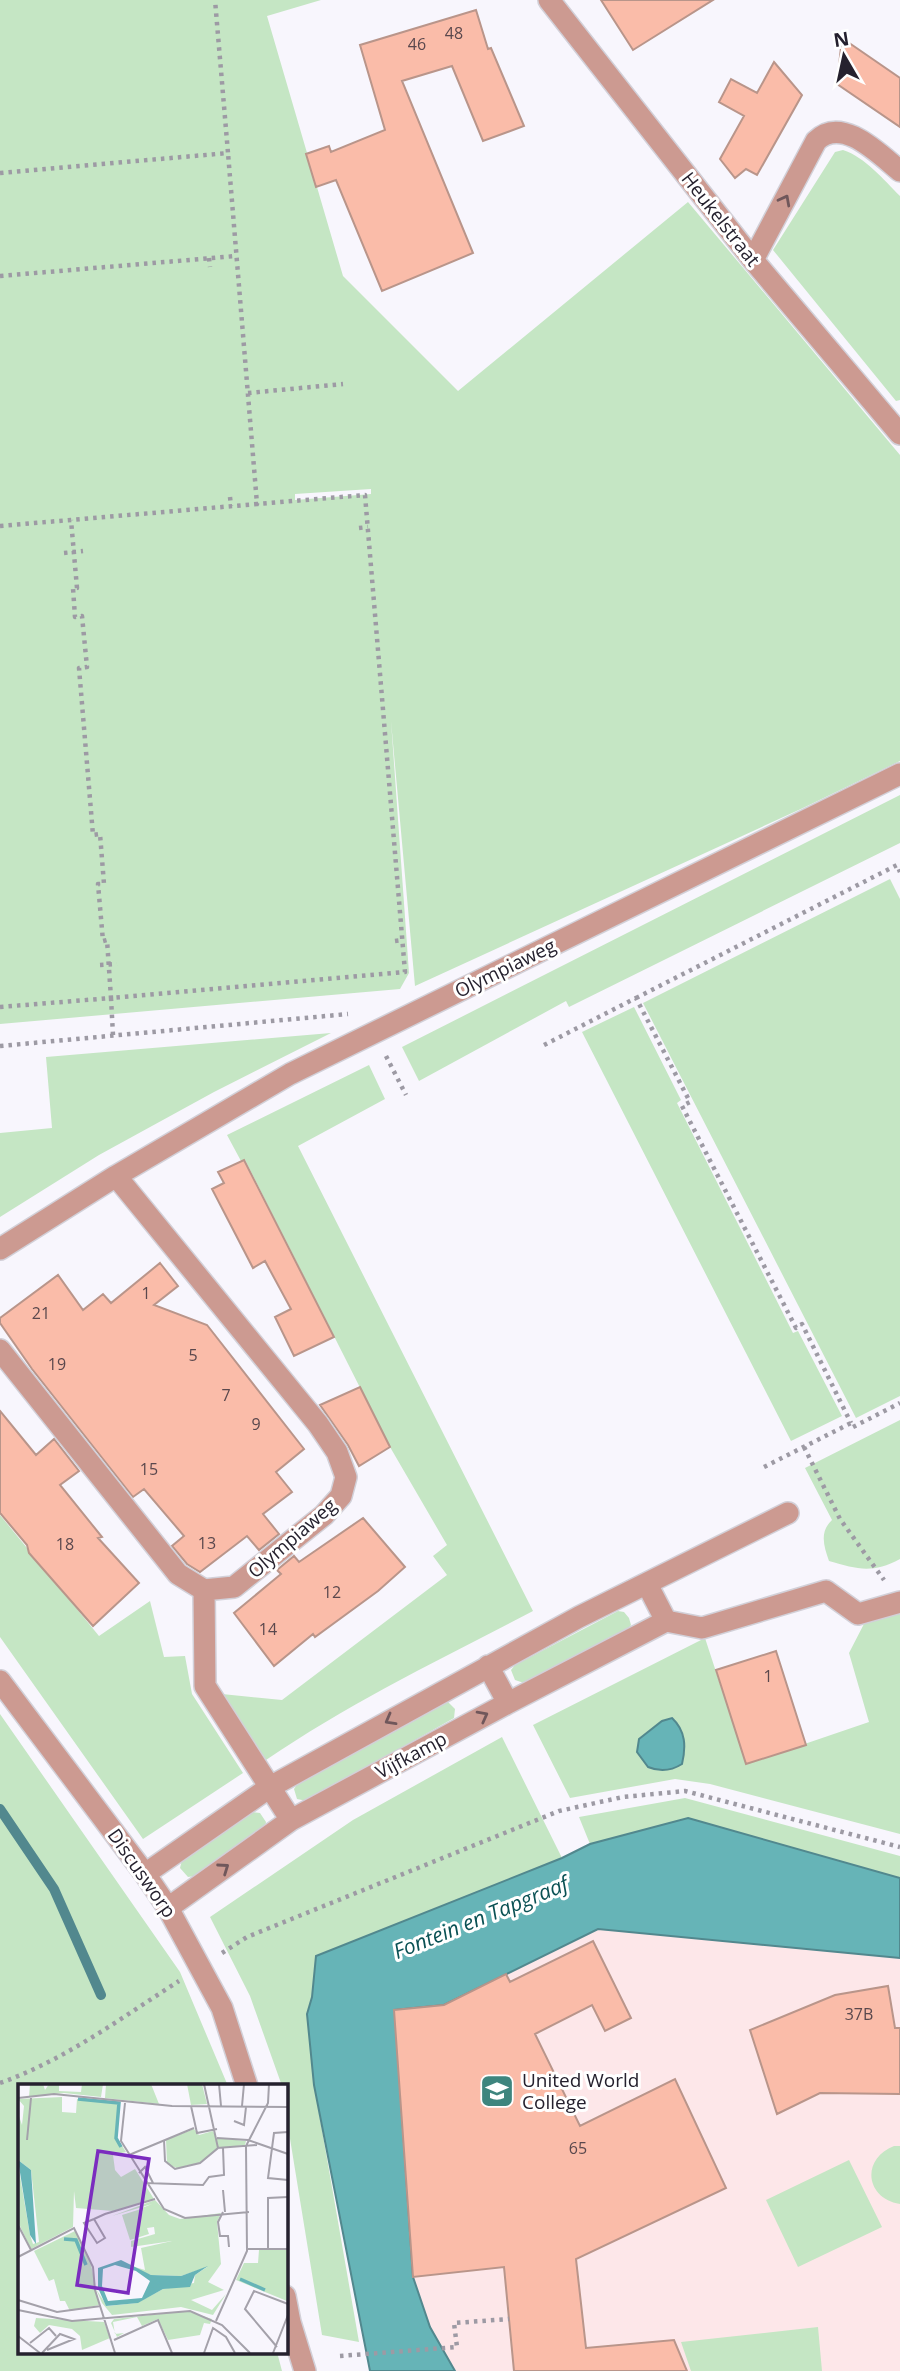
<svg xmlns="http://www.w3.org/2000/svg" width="900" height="2371" viewBox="0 0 900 2371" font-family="'Open Sans',sans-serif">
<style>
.education{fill:#fde7e9}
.green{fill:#c5e6c4;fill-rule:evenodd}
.water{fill:#66b4b7;stroke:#52888e;stroke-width:2}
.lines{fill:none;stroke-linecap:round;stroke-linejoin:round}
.stream{stroke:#52888e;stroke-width:10}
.building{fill:#fabca9;stroke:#b9958a;stroke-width:2}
.minor-casing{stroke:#d2d0d8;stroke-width:24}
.path{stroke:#9d9aa4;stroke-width:4.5;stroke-dasharray:3.5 5;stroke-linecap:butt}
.minor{stroke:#cc9a91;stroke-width:21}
.oneway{stroke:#70575b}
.labels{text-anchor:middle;stroke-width:6;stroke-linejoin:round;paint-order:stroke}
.number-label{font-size:16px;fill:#5a484d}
.street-label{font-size:19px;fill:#25212e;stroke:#fff}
.poi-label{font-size:19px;fill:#25212e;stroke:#fff;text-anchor:start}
.water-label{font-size:21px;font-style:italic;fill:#0a5154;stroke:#fff}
.inset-river{fill:none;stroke:#66b4b7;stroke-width:3.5}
.inset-road{fill:none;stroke:#a4a1aa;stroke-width:2}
.view{fill:#7b2cbf;fill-opacity:0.15;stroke:#7b2cbf;stroke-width:3.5}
.inset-edge{fill:none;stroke:#25212e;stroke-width:3.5}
</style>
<rect width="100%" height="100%" fill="#f8f6fd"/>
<path class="education" d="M597,1929L900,1958V2371H455L430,2327L413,2277L576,2259L726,2188L580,2126L506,1974Z"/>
<path class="green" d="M0,0H321L267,16L343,276L458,391L688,202L900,455V761L803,808L415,986L391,721L409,973L400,989L0,1024ZM371,489V494L295,500V494Z
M843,150C865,157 884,180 900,196V400L896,401L773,250L835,152Z
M900,795V843L569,1007L566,1001L419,1081L402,1047Z
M890,879L900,899V1396L856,1418L643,1003Z
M634,1007L681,1100L677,1103L793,1333L798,1331L842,1416L791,1441L582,1032Z
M331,1033L214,1092L99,1155L0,1217V1133L52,1128L46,1057Z
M369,1065L385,1099L298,1146L533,1611C443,1658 351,1702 266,1760L222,1694L282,1700L447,1575L433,1556L447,1545L390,1447L245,1160L241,1161L227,1135Z
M900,1420V1559C872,1574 857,1569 829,1561C824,1547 819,1532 832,1520L805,1468Z
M0,1515L99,1636L150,1601L164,1657L185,1656L192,1694L243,1773L143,1839L0,1637Z
M900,1610V1834L710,1784L675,1779L570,1798L533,1725L705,1638L746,1764L869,1722L849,1653L866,1620Z
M618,1611L624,1612L629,1618L631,1625L627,1630L524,1683L515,1680L511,1670L515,1665Z
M447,1701L455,1709L454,1718L307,1801L297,1799L294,1789L298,1783Z
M0,1714L180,1972L228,2086H19V2352H277L282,2371H0Z
M502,1737L562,1858L316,1956L312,1997L307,2014L314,2084L359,2342L322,2335L285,2108V2086H282L250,1996L210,1917L353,1820Z
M685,1798L900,1856V1878L688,1818L590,1844L579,1817Z
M251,1812L260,1813L266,1822L265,1827L195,1876L188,1877L180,1868L182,1860Z
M894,2146H900V2204C865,2198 861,2159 894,2146Z
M849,2160L882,2227L798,2267L766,2200Z
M818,2327L822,2371H691L681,2342Z"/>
<path class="water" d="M672,1718C686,1731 686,1747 682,1764C671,1771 660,1772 648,1767L637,1752L639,1739L662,1721Z
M688,1818L900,1878V1958L598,1929L444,2005L395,2010L413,2277L430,2327L455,2371H370L314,2085L307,2014L312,1997L316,1956L562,1858L590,1844Z"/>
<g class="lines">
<path class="stream" d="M0,1809L54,1889L101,1995"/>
</g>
<path class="building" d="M601,0H713L633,50Z
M476,10L488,49L491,48L524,126L483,141L452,66L402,81L473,253L382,291L336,180L316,187L306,154L329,146L331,152L385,130L360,45Z
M842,38L900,78V127L837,84Z
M774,62L802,95L757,175L746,169L735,178L720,159L744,116L719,102L731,79L757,93Z
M244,1160L334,1337L294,1356L275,1317L291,1309L265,1261L253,1268L212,1189L224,1183L218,1172Z
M160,1263L178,1286L154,1305L207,1325L304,1449L276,1472L292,1492L263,1514L279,1534L259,1550L247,1536L200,1572L187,1564L172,1546L184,1536L144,1489L133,1497L32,1369L0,1323V1318L58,1275L83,1310L103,1294L111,1303Z
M360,1387L390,1447L359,1466L348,1445L320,1405Z
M0,1411L36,1455L54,1439L79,1471L60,1485L102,1537L98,1538L139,1583L93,1626L29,1553L27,1545L0,1513Z
M363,1518L405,1567L378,1591L315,1637L313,1634L274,1666L234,1613L281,1574L277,1570L294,1556L299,1562Z
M776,1651L806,1745L746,1764L716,1670Z
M593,1941L631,2018L605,2031L592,2005L535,2034L580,2126L675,2079L726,2188L576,2259L586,2348L674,2340L687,2371H514L504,2267L413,2277L394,2010L444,2005L506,1974L510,1982Z
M888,1986L895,2028H900V2094L820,2093L777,2114L750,2030L835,1995Z"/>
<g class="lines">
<g class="minor-casing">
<path id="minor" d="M549,0L753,260L900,434
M753,260L816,141C842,115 879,154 900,171
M0,1249L116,1176L290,1074L900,774
M0,1350L178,1574L204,1590L234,1587L324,1515L341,1496L346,1477L337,1452L318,1424L116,1176
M647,1584L666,1621
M204,1590L205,1686L291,1820
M666,1621L702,1628L826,1591L858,1614L900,1602
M488,1666L508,1703
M0,1681L145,1874L168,1908L222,2008L247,2086
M145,1874L270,1787L579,1617L788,1513
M168,1908L291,1820L508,1703L666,1621
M285,2296L290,2322L305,2371"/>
</g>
<path class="path" d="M0,173L228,153L215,0
M209,258L210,267
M0,276L236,256
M248,393L343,384
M230,497L231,506
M0,526L257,504L228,153
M359,528L368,527
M64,553L83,551
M395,941L402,940
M100,965L117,964
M636,998L897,865L900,872
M0,1007L111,998L107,940L103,941L98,884H104L100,834L93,835L79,668L87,667L82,616L75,617L73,588H77L71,520
M113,1035L111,998L405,972L365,495L257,504
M544,1045L636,998L690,1102L682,1106L796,1328L802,1324L851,1423
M0,1046L348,1014
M386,1056L406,1095
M804,1447L840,1519L884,1580
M764,1467L851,1423L853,1427L900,1403
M222,1953L247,1937L559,1811L623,1797L685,1791L900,1847
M0,2083C65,2060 121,2018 179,1981
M340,2356L457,2347L454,2323L509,2319"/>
<use href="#minor" class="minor"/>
</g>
<defs><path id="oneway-chevron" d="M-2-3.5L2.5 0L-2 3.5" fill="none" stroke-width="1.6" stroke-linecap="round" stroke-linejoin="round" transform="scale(1.75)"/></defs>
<g class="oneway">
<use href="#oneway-chevron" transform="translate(785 200) rotate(-62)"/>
<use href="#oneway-chevron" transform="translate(483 1716) rotate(-28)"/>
<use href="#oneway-chevron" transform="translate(390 1720) rotate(151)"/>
<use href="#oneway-chevron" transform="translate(224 1868) rotate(-35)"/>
</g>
<defs>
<g id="school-square" transform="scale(1.75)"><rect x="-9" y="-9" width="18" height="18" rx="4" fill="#3e857e" stroke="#fff"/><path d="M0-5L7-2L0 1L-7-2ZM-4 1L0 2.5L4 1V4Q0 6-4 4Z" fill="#fff"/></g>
</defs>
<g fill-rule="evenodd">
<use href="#school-square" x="497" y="2091"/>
</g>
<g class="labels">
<g class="number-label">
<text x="454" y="39">48</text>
<text x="417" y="50">46</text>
<text x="146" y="1299">1</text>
<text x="41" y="1319">21</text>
<text x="193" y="1361">5</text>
<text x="57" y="1370">19</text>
<text x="226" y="1401">7</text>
<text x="256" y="1430">9</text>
<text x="149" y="1475">15</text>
<text x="207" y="1549">13</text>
<text x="65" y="1550">18</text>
<text x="332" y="1598">12</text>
<text x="268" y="1635">14</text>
<text x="768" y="1682">1</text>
<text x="859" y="2020">37B</text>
<text x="578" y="2154">65</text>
</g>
<g class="street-label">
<text transform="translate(721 219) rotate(52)" y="7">Heukelstraat</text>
<text transform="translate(505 968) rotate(-26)" y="7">Olympiaweg</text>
<text transform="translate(292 1538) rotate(-41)" y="7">Olympiaweg</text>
<text transform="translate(411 1755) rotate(-28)" y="7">Vijfkamp</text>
<text transform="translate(142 1873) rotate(55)" y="7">Discusworp</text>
</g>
<g class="poi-label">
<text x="522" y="2087">United World<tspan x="522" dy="22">College</tspan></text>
</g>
<g class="water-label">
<text transform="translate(481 1918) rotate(-22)" y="7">Fontein en Tapgraaf</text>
</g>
</g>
<g transform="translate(18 2084)">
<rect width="270" height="270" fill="#f8f6fd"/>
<path d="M12,0H25L27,6L31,0H41V7L63,8L64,0H85L83,13L46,9L11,13ZM88,0H133L141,20L87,14ZM169,0H184L189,20L173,21ZM44,13V28L58,29L59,15L102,19L99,54L108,68L95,71L97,86L103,93L117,85L136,115L95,127L58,124L56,107L55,143L13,165L0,138V80L12,151L15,160L21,158L13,86L0,76V29L4,41L6,22L0,15ZM176,45L181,51L195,47L198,54L228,57L227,61L201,64L181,79L159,84L149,80L148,56ZM137,116L151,131L162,135L203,129L199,138L203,180L190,198L206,206L173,216L194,226L208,210L195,231L163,223L94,231L84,219L78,205L89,222L119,219L145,205L176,199L177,191L189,183L163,192L133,191L97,177L127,186L123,164L154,157L113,163V157L137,150L136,143L129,144L131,150L112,156L104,131L123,125L125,130L124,124L134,120L94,132ZM57,147L73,180L81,221L52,227L47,217H42L36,195L31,197L16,167ZM241,166H269V217L218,196L226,179H240ZM169,227L194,235L192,240L186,239L182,251L150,256L140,235L124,242L119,233L95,238L97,250L106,249L99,253L93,239L96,235ZM18,234L86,238L92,254L64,266L62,252L54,245L31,241L22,249L16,242Z" fill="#c5e6c4"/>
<path d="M0,76L13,86L18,160L12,151ZM103,176L133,191L163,192L190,182L177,191L172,203L145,205L120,219L88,222L80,204V184ZM97,181L118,187L132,197L124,214L90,217L84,202L85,185Z" fill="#66b4b7" fill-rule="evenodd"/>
<path class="inset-river" d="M60,15L101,19L98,54L103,63M46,155L58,156L68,181M222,195L247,206"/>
<path class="inset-road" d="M201,0L203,22M0,14L36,10L154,22L270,23M107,19L103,57L146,125L167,134L231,128M173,22L179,49L199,45M224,22L226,0M216,37L226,41L228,23M270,48L256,49L250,94L270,96M199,54L230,56L270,70M9,56L13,14M146,56L147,77L157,85L182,79L200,64L186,0M199,64L239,61M111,71L176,44M121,89L127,83L135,99M128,99L185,101L191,93L206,91L205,64M205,106L207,128M205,128L200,138L202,152H210L211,163M76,135L87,154L79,159L66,139L76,135L87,130L137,115M0,141L13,166M230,165H270M250,165V114L270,113M0,173L56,144L75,183L77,206L97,269M0,216L39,228L83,222M0,226L54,237L172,227L204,241L232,269M198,237L229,167L228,62L250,19L251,0M0,252L22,269M96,256L140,236L154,269M12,259L31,244L38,252M259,263L227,225L236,207L270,220M24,269L42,250L56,255L29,266M186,269L195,244L208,253L217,269M255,269L270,231"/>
<path class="view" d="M80,67L131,75L110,209L59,201Z"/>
<rect width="270" height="270" class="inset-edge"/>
</g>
<g transform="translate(844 56) rotate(351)" stroke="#ffffff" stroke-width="5" paint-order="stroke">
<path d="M0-5L12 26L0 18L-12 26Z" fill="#25212e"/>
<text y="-10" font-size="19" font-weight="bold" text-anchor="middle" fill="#25212e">N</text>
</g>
</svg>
